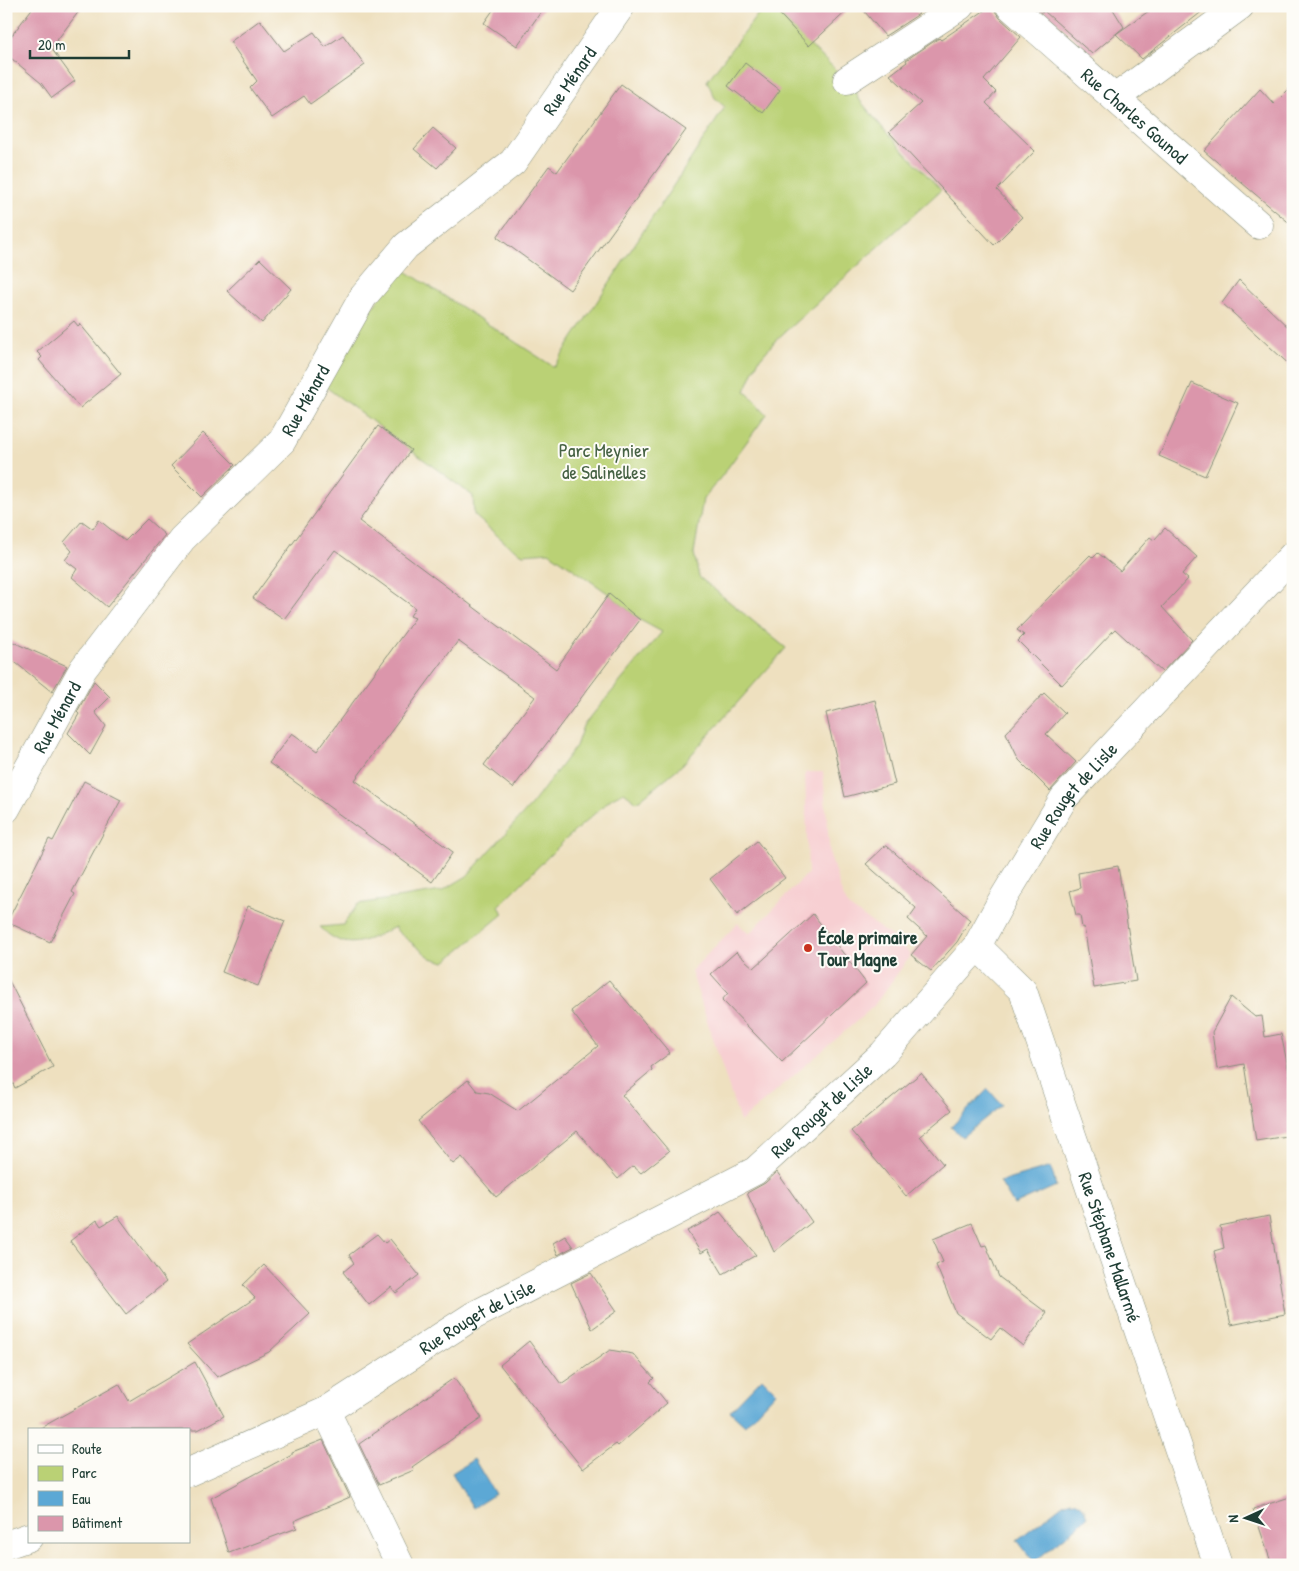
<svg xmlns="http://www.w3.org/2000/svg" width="1299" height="1571" viewBox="0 0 1299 1571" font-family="'Patrick Hand',sans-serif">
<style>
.built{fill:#f7cfd2}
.green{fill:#bad175;stroke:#6c8754}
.water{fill:#5ca8d5;stroke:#3e7284}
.building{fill:#db96ab}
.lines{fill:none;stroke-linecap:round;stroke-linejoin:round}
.minor-casing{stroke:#868e7a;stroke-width:29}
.tertiary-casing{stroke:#868e7a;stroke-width:29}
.minor{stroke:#fff;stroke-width:28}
.tertiary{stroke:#fff;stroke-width:28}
.poi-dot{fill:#c8321e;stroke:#fdfcf7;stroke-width:2}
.labels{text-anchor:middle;stroke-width:4;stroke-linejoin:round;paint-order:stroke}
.street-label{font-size:19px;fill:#1f3d34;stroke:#fdfcf7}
.park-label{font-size:19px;fill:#466244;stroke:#fdfcf7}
.poi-label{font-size:19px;font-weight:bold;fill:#1f3d34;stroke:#fdfcf7;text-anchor:start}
</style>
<rect width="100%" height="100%" fill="#fdfcf7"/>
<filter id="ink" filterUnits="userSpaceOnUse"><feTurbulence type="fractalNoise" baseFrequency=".02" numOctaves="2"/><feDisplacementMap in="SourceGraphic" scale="10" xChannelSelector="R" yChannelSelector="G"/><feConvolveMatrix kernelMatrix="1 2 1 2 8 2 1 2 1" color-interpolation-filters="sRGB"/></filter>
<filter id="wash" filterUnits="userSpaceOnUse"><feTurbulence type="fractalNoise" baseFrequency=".0096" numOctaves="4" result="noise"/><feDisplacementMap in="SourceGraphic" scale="20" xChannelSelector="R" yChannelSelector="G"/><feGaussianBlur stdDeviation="1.12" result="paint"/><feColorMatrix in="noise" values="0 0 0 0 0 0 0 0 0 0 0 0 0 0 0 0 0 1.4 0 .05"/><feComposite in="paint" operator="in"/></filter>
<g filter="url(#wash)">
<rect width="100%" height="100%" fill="#eee0bf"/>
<path class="built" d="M805,772H823L830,855L841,891L848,906L897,940L911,955L873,1007L740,1122L691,971L738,923L749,934L808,873Z"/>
<path class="green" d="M764,6H775C798,41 834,62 858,95L857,97L887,133L941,190L776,340L758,361L745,391L767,414L721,477L703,499L694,553L699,577L786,648L682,765L637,802L624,792L612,798L565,840L499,906L503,914L445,962L431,958L398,932L395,927C365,941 347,954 320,927L343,925L358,904L442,891L467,876L533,803L576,746L583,726L662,632L640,620L609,594L549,552L523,554L508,545L474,515L473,496L323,385L353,335L401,268L554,367L725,107L715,98L707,81Z"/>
<path class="water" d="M988,1089L1002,1105L962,1137L951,1127Z
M1051,1167L1056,1186L1014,1205L1000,1182Z
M762,1378L776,1392L745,1425L730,1411Z
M474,1459L495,1494L473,1508L452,1473Z
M1071,1501C1082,1502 1084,1507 1087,1517L1079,1525L1034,1562L1017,1540L1063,1504Z"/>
<g id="blocks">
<path class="building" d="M34,6H83L51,48L75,81L52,98L41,83L6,54V43Z
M496,6H545L517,46L484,23Z
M772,6H852L809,46Z
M860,6H912L919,14L885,36Z
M991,6H995V11L1000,18L1021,37L984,80L996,92L986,103L1035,151L997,190L1022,217L994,245L889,132L921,103L890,75L907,62L906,60L939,38L941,40Z
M1034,6H1111L1124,27L1092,54L1044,11L1042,13Z
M1156,6H1209L1142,59L1116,34Z
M260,20L284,51L314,32L325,47L343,35L365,65L310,104L304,96L272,118L250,88L257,81L230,42Z
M745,63L780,90L763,113L728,86Z
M621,84L686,130L570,290L497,237L549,166L557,172Z
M1293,85V226L1204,151L1260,89L1274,104Z
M433,128L456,148L437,168L414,149Z
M260,259L291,289L262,323L227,291Z
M1239,280L1293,332V368L1222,303Z
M74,321L78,326L80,324L121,374L80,408L39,360L42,357L37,352Z
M1192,383L1238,403L1205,476L1159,456Z
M378,426L411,450L359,521L556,669L609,594L640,620L513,788L484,765L535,697L458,641L355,780L453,852L432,882L269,763L292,733L317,751L415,618L410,616L415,608L335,550L284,619L253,598Z
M203,433L235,465L202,497L171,466Z
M147,519L165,535L107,607L72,577L77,569L65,560L72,551L64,542L82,521L93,529L99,520L125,541Z
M1165,528L1197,557L1182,574L1188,579L1162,607L1192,640L1162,672L1115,629L1062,685L1018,641L1024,635L1017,630L1090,555L1093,558L1098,553L1120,571L1150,537L1154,540Z
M6,639L67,666L52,692L6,655Z
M94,681L110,697L95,712L106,726L90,755L68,733L79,714L77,712Z
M1044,693L1065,713L1046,734L1076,762L1050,791L1019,760L1006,733Z
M875,700L895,784L845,797L826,713Z
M84,781L121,800L72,892L75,894L50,942L7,922L49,839L53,841Z
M757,841L785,878L737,915L710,879Z
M885,846H887L970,920L957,942L931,971L911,955L927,936L908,919L916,908L866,864Z
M1118,866L1136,981L1094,988L1084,927L1082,928L1080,915H1076L1070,891L1080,888L1078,873Z
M248,906L285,921L258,986L222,972Z
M813,914L866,983L782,1062L722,1000L728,993L711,974L736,952L754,968Z
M6,975L53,1067L15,1088L6,1069Z
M609,980L670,1053L651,1067L652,1070L622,1095L669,1151L641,1173L633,1166L618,1179L577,1131L496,1197L462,1157L453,1164L418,1121L468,1080L477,1091L489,1093L518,1111L598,1046L571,1011Z
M1231,997L1255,1017L1262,1016L1265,1037L1281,1034L1290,1077H1293V1135L1256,1141L1244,1064L1217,1069L1212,1032Z
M921,1073L952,1110L920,1136L943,1164L906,1196L851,1131Z
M777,1172L812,1222L774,1252L747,1193L765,1183Z
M720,1212L756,1255L723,1274L708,1249L701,1253L687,1231L707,1221Z
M118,1216L166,1282L126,1314L70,1241L97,1220L101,1226Z
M1269,1216L1285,1314L1231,1325L1214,1251L1224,1248L1220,1226Z
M972,1223L982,1246L986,1245L999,1277L1047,1313L1023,1346L1000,1328L991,1339L956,1313L936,1265L943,1262L933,1239Z
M377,1234L385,1243L390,1239L419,1275L396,1293L391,1287L369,1305L343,1272L354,1263L349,1255Z
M565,1236L573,1247L558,1255L553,1243Z
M264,1265L310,1314L269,1352L217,1377L187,1344L255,1298L243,1285Z
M591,1273L617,1311L592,1329L571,1283Z
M529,1341L561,1384L610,1350L633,1354L654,1378L650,1382L667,1403L618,1446L616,1444L583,1469L500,1365Z
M195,1362L224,1416L198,1430H37L119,1384L129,1401Z
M454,1378L482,1418L412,1467L414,1470L379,1485L359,1444Z
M323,1440L350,1497L294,1521L297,1528L229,1553L211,1498L292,1454V1452Z
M1293,1496V1565H1272L1253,1509Z"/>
</g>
</g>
<g filter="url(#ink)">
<use href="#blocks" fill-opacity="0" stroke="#868e7a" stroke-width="1"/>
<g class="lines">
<g class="minor-casing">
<g id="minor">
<path id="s1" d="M1010,6L1259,225"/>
<path d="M847,80L960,6"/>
<path d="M1115,98L1240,6"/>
<path id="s2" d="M6,809L83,669L182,539L282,441L363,297L406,246L513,162L621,6"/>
<path id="s3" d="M977,946L1023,991L1218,1565"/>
<path d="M326,1411L400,1565"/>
</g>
</g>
<g class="tertiary-casing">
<g id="tertiary">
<path id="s4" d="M189,1472L326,1411L473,1316L755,1171L883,1054L977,946L1001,902L1064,798L1293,555"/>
<path d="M6,1545L29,1537"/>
</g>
</g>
<use href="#minor" class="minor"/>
<use href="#tertiary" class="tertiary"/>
</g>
</g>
<circle class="poi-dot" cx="808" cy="948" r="5"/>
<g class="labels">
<g class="street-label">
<text dy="7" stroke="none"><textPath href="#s2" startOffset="930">Rue Ménard</textPath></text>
<text dy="7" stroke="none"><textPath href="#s1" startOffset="166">Rue Charles Gounod</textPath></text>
<text dy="7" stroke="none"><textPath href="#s2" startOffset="510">Rue Ménard</textPath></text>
<text dy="7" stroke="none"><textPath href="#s2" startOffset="105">Rue Ménard</textPath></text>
<text dy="7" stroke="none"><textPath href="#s4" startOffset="1138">Rue Rouget de Lisle</textPath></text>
<text dy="7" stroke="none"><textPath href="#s4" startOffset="732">Rue Rouget de Lisle</textPath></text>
<text dy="7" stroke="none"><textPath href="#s3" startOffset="335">Rue Stéphane Mallarmé</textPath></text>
<text dy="7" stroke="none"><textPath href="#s4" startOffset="328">Rue Rouget de Lisle</textPath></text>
</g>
<g class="park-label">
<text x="604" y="457">Parc Meynier<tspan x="604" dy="22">de Salinelles</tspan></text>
</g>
<g class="poi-label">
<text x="818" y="944">École primaire<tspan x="818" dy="22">Tour Magne</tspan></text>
</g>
</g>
<rect width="1299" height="1571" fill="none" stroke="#fdfcf7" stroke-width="25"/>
<rect x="28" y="1428" width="162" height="115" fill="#fdfcf7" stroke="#a4b0a9"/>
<rect x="38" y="1445" width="25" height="8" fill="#ffffff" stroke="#a4b0a9"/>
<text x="72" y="1454" font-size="15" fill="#1f3d34">Route</text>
<rect x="38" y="1466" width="25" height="15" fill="#bad175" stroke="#a4b0a9"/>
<text x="72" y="1478" font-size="15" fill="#1f3d34">Parc</text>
<rect x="38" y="1491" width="25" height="15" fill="#5ca8d5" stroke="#a4b0a9"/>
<text x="72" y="1504" font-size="15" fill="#1f3d34">Eau</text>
<rect x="38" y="1516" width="25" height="15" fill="#db96ab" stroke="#a4b0a9"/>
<text x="72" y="1528" font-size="15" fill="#1f3d34">Bâtiment</text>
<g transform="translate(1246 1518) rotate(267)" stroke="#fdfcf7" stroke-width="4" paint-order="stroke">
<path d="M0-4L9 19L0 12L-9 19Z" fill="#1f3d34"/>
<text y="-8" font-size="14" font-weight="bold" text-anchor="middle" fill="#1f3d34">N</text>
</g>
<path d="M30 50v8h99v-8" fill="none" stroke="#1f3d34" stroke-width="2.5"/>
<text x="38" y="50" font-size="15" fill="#1f3d34" stroke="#fdfcf7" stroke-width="4" paint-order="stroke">20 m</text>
</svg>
